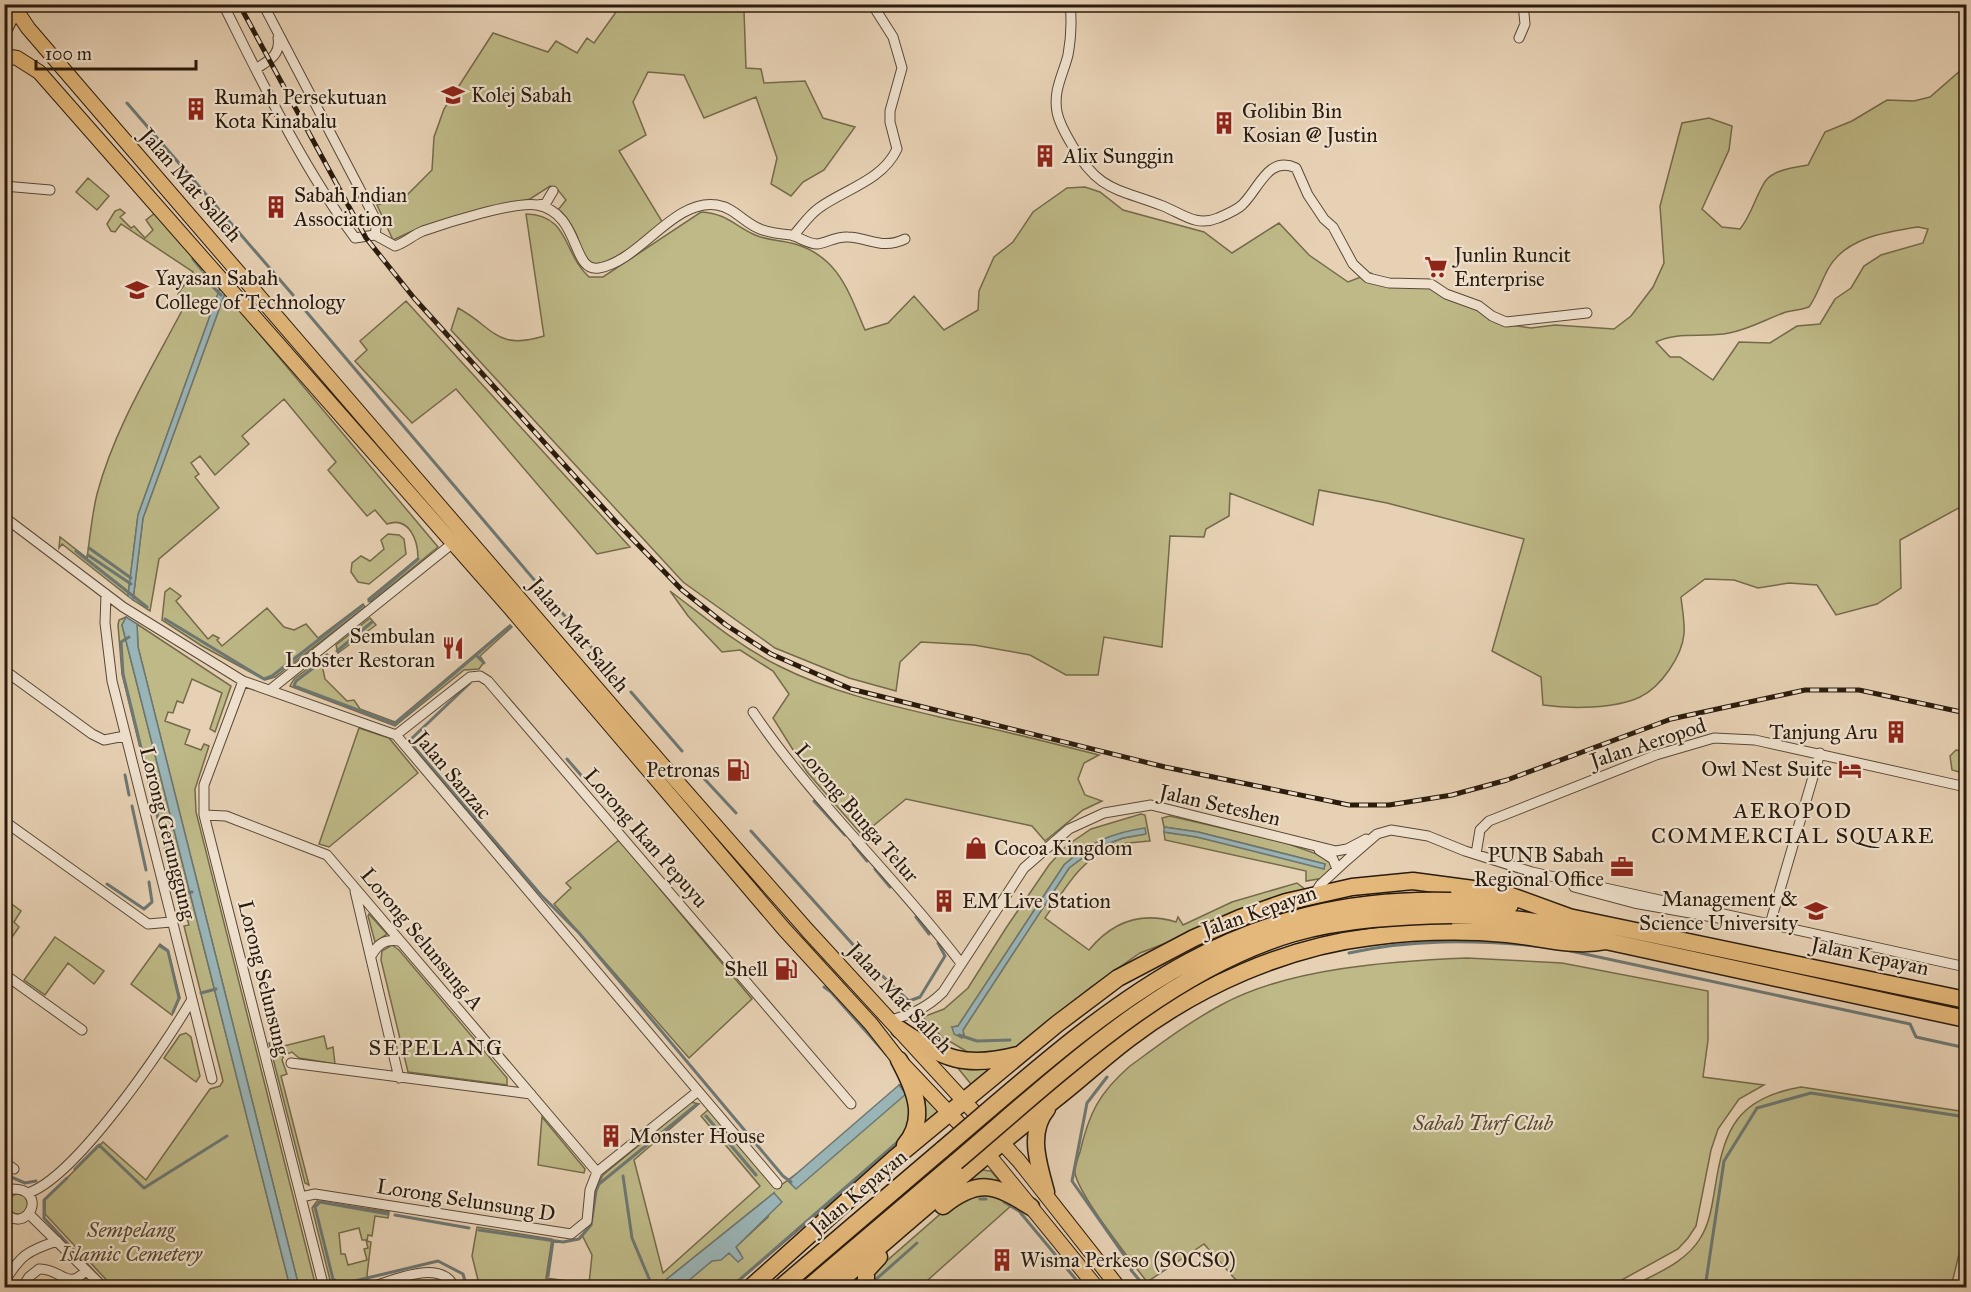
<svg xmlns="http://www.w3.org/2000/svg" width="1971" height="1292" viewBox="0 0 1971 1292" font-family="'IM FELL Great Primer',serif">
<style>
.green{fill:#beb987;stroke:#746a4a;stroke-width:1.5;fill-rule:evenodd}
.water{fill:#9ab5b7;stroke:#6d7773;stroke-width:1.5}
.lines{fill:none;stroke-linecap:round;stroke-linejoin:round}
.stream{stroke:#6d7773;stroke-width:3}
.street-casing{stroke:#594837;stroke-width:11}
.primary-casing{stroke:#2a1b0d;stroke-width:16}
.highway-casing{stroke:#2a1b0d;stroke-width:19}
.street{stroke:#efe1ce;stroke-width:9}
.primary{stroke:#e4b87a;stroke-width:14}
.highway{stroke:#e4b87a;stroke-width:16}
.rail-casing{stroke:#2a1b0d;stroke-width:5}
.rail{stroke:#efe1ce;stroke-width:3;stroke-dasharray:9;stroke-linecap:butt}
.highway-bridge-casing{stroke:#2a1b0d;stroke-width:19;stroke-linecap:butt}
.highway-bridge{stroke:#e4b87a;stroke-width:16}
.labels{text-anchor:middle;stroke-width:4.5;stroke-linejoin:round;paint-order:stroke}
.poi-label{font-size:21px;fill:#2a1b0d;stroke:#efe1ce;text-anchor:start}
.street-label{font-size:21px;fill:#2a1b0d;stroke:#efe1ce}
.park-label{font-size:21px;font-style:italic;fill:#564a32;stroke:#efe1ce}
.neighbourhood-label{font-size:22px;letter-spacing:1.5px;fill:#2a1b0d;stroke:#efe1ce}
</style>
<rect width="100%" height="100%" fill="#e7d1b4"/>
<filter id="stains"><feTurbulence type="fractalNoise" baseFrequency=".00333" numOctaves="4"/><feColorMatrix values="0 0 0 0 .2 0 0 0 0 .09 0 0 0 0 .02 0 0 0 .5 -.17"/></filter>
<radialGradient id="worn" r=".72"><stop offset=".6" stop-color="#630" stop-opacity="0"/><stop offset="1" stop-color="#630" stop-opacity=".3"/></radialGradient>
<path class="green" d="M621,5H750L744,11L746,68L761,69L764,83L805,81L823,118L855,127L824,170L803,182L791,196L771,184L777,158L756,97L704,118L684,75L648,72L633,102L646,135L619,151L663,223C651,233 597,279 584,259C580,253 580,243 577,236C573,226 566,218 558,210L566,200L558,190L550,186L530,199L421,227L393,240L377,205L405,197L432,170L434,137L444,109L493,33L548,52L556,41L577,53L587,38L594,43Z
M1966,54V504L1900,540L1901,588L1877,604L1836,615L1817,585L1789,583L1758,588L1734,580L1705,579L1681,597C1682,608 1685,622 1684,634C1682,656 1661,687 1640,697C1615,709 1570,709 1543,705L1541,677L1492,651L1524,539L1387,503L1319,490L1313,525L1230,493L1229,516L1206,529L1204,537L1170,536L1162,647L1104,637L1098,675H1066L1030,655L974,645L921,642L900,662L896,691L849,678L775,648L683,582L451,330L458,308C494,327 495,351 544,336L526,214C570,215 563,254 589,277H603L701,212C728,214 733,225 755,235C769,241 782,240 795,244C839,257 849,293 865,330L888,323L914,296L944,330L978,310L979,291L994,257L1013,242L1033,212L1067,188L1085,187L1100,192L1123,210L1204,232L1232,253L1279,223L1309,255L1348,282L1371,273L1389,283L1436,285L1511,325L1531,328L1555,325L1614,329L1631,316L1653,287L1664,263L1660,206L1682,123L1709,118L1732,126L1729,150L1702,209L1722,227L1740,229C1752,215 1758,189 1767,179C1777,169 1796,167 1808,165L1825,132L1852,121L1887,100L1914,101L1930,97L1961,70ZM1918,227L1928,229L1923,243L1881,255L1864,266L1851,288L1835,299L1820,324L1797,326L1770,343L1739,342L1713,380L1680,357H1670L1656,342C1677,331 1705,338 1729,333C1750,329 1766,319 1786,312C1793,310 1801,310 1809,307C1817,296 1821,282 1828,269C1845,238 1885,232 1918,227Z
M88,178L109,196L97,210L76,192Z
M120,209L125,213L120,217L131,228L134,226L145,238L153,230L146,220L155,213L220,288L138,515L128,596L62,544L59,548L60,537L87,558C90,537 92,514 97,494C115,426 155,363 187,301L178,294L193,272L121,224L115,232L111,231L107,224L115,211Z
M225,293L438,547L371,602L368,599L418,558C418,540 409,516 387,524L375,510L367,516L328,470L336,462L284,399L242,436L249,444L215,475L200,456L191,463L199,474L195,477L219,508L159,559L150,611L133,600L143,518Z
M406,301L630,547L597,554L456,389L412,423L355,361L367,350L360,341Z
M388,534L399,535L404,539L406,554L369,584L358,582L351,572L352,563L361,556L370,561L384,549L381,540Z
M170,588L181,596L176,601L208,639L213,635L219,638L217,640L222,646L267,608L284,627L294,630L306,624L318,638L363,604L365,607L275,677L265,680L202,646L162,620L165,592Z
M670,591C706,618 739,646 779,666C834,694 897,707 957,721C1005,731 1052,743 1099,755L1084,763L1078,779L1085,795L1102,801L1083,810L1045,841L1032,826L906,799L862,835L807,772L773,718L789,694L773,671L740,650L722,652L688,616Z
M126,617L122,625L290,1287H113L45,1214V1200L103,1142L146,1180L210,1089L220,1086L223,1081L184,926L189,925L185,912H180L122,674L118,625L119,620Z
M370,618L376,625L338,653L336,645Z
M137,624L231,686L215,732L210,729L222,693L192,679L183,703L177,701L173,713L168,712L165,721L190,730L185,744L201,750L204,744L209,746L195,789L196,812L316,1287H299L138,647Z
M510,625L512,627L480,656L484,662L479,669L464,670L395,726L290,686L294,679L327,654L331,659L322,665L325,679L347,701L354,700L360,709L395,722Z
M359,728L389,738L418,773L329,847L319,844Z
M1956,750L1966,752V774L1952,770L1950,756Z
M1141,814L1145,815L1150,841C1140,842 1128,842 1117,845C1082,856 1064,890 1045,918L1089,950C1112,922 1140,911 1176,922L1178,917L1183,925L1232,902L1297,883L1306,890L1140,953L1091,987L1011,1051L977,1055L966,1051L942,1037L923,1017L944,1009L968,988L1006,928L1049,865L1066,846L1091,829ZM1145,829V834L1123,838L1096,848L1069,868L963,1030L964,1036L952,1027L958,1026L1064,865L1083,849Z
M1170,816L1286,843L1328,858L1333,871L1324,878L1306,881V871L1165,840L1164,832L1197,837L1324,868L1325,864L1198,832L1164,827L1162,818Z
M619,840L752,999L689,1058L554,904L571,888L566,883Z
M5,899L21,911L14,922L19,927L5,947Z
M369,914L387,934L375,942L368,916Z
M55,937L104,971L94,984L68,963L45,995L24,980Z
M160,944L168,950L180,998L172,1015L131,984Z
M392,945L399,950L507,1078V1085L408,1072L381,960L382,951Z
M1467,958L1562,963L1708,991V1040L1703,1077L1764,1085L1739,1099L1718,1129L1711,1150L1696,1226L1688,1238L1678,1249L1609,1287L1243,1288L1204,1244L1147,1282C1129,1258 1082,1200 1075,1174C1074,1168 1078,1158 1080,1152C1089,1113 1099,1093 1130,1066C1159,1045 1189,1022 1221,1005C1288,968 1392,961 1467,958Z
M186,1033L191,1037L200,1076L196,1082L164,1058L180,1035Z
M324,1036L327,1049L333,1047L335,1064L299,1058L292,1052L284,1055L282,1060L287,1074L281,1076L309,1185L305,1183L269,1043L275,1042L280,1047Z
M953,1062L992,1069L975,1089Z
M908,1081L914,1114L903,1141L732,1287H681C699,1272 715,1252 740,1253L736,1247L768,1217L774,1193L657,1287L471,1288L479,1284L472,1256L477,1227L552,1239L546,1278L589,1284L592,1255L582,1235C599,1221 590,1194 603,1175L691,1102L699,1104L634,1160L663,1273L760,1186L701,1116L709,1109L777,1188L906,1093L899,1085Z
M1801,1087L1966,1112V1235L1960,1250L1951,1287H1631C1655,1274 1687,1262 1701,1237C1710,1222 1712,1205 1715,1188C1724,1129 1737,1098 1801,1087Z
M925,1095L942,1115L925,1129Z
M542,1117L585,1169L584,1173L538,1165Z
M982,1170L991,1171L1001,1183L968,1181Z
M8 1204a10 10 0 1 1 20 0a10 10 0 1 1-20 0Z
M979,1195L993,1196L1012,1205L920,1287H875L872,1284L874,1272L953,1203Z
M317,1201L389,1212L388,1218L375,1216L372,1236L368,1235L367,1241L371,1242L367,1275L368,1280L344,1286L335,1285L330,1280L312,1208ZM359,1228L362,1240H366L368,1248L364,1249L367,1260L348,1265L345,1254H341L339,1233Z"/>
<path class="water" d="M220,288L225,293L143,518L133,600L128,596L138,515Z
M126,617L137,624L138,647L299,1287H290L122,625Z
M1164,827L1198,832L1325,864L1324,869L1197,837L1164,832Z
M1145,828L1146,834L1123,838L1096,848L1069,868L963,1030L964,1036L962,1038L954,1034L952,1027L958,1026L1064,865C1086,844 1115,832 1145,828Z
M899,1085L906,1094L796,1189L788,1181Z
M774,1193L782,1202L736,1247L743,1258L738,1262L729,1253L721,1260L712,1261L681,1287H657Z"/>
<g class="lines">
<path class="stream" d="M127,103L293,295
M193,259L202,270
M204,273L208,282
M212,286L221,295
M304,309L621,682
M89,548L131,578
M76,551L147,607
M88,555L131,584
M369,601L418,559
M165,619L264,679L272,676L362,606
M129,637L121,642L123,674L177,895
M337,651L372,622
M476,655L484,663
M329,656L296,681L294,686L395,724L510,626
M470,683L409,741L541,895L579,933L783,1176L791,1182
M631,692L682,751
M567,759L587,782
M698,772L736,813
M125,775L129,795
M814,801L845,835
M132,806L146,870
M751,831L874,968L909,1001L920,997L945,956L938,943
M853,844L867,861
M875,869L890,887
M107,884L144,909L152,902L149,882
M176,896L192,892
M916,917L929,934
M160,946L168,951L179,998L173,1012
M1566,950L1910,1024L1916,1037L1966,1048
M1349,953C1412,939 1473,940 1536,946
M824,987L831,992L886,1054
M201,993L216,989
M959,1035L977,1041L1010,1040
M1107,1077L1087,1103L1072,1181L1133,1268L1131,1270L1146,1288
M706,1116L756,1175
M75,1169L99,1145L144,1188L227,1136
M4,1174L25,1183L36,1181
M623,1176L632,1238L653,1288
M67,1178L44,1200V1218L109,1288
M980,1199H986
M1004,1202L1019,1211L1083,1288
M388,1214L320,1202L315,1207L333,1279L342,1284L438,1261L463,1274L467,1288
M395,1215L469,1228
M479,1230L563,1242L579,1239L591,1225L596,1191L599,1184L696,1105
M548,1276L553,1241
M730,1288L900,1140
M878,1288L873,1282L917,1243
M1662,1288C1676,1281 1684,1277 1697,1288
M1705,1288L1724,1161L1757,1108L1811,1093L1966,1117
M1713,1288L1716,1285L1734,1288"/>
<g class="street-casing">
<path id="street" d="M223,4C263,84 302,166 355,238L375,235
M263,4L377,222L375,235
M1070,4C1072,21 1071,38 1068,55C1063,75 1053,90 1057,112C1059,123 1066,135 1072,145C1099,192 1117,188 1163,206C1183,214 1196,227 1218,218C1225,215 1237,210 1242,205C1259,189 1268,155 1296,168L1308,195L1324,219L1333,227L1353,264L1368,278L1389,283L1431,284L1446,294L1479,306L1492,316L1506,322L1587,313
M1519,38L1525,24L1523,4
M256,69C269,60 281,55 278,38
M4,186L50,190
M538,205L546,203L553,191
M375,235L395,246C405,243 413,235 423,231C446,223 515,201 537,205C581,213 571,273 599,268C640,261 674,198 717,205C735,208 744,223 760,229C770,233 780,234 791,235C799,237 808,244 817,244C827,243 836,236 848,237C870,238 882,250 905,239
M793,236C802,226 809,215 819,208C845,189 882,181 897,149L890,122V111L902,68L893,37L872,4
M4,517L123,607L243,681L396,735L777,1184
M106,594L105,623L112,681L212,1079
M4,670L92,734L104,740L125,736
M243,681L204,785V815L324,1288
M271,689L453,543
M753,712C814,802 895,876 960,962
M396,735L470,677L480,676L488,681L851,1104
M204,815L226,816L327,855L597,1172
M4,821L148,924L171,922
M1319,850L1333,859L1337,869
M1476,854L1480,830L1489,821L1656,755L1714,738L1755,740L1966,787
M1574,887L1634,903L1724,919
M355,891L399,1078
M1314,895L1320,885L1347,860L1377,834L1391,830L1428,836L1465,851L1532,872L1966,967
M1770,924L1820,753
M371,956C378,944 384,939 399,941
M4,974L82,1030
M891,1020C912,1014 927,1008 943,992L1024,868L1069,829L1104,813L1151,805L1336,851L1347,849L1366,839
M291,1063L531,1094
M4,1162L14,1169
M4,1189C11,1189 19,1188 24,1191C45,1202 21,1234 4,1211
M28,1193C76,1177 164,1047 191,1001
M301,1197L315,1194L571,1234L587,1221L590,1190L597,1172L697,1092
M29,1214L104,1288
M4,1282C21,1255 27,1251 57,1241
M22,1288L29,1277L39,1269C61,1268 68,1292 86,1270
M368,1288C393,1281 441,1257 455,1288"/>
</g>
<g class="primary-casing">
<path id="primary" d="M12,4L28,28L666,769L808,931L1019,1161L1119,1288
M4,31L12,15L11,4
M4,56L17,58L39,72L511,609L784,929L871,1024L899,1060L987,1153L1097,1288"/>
</g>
<g class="highway-casing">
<path id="highway" d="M1451,901L1510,905
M1452,915C1501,916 1560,922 1606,941L1966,1019
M1559,915L1966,1000
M899,1029C944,1059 964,1069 1018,1055
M899,1060C914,1088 928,1118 905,1145
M1046,1192C1039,1165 1027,1133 1047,1109
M943,1206C978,1178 995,1184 1031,1207
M750,1288L895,1158L1057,1024L1118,978L1194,938L1240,918L1286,902L1352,887L1413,881L1503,893L1569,917
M780,1288L943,1149
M808,1288L956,1162
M832,1288C905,1224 978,1161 1054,1100C1080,1080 1104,1057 1131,1037C1199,986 1286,947 1371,937C1416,931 1462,930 1507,934C1539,937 1574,948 1606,941
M866,1288V1271L879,1257"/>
</g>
<use href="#street" class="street"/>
<use href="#primary" class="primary"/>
<use href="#highway" class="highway"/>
<g class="rail-casing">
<path id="rail" d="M239,4L366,238L414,298L616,522L682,590L726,625L771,654L851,689L1165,767L1349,805H1389L1452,795L1507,780L1671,719L1805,690H1859L1966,713"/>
</g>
<use href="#rail" class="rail"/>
<g class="highway-bridge-casing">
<path id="highway-bridge" d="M943,1149C1105,1011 1223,895 1451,901
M956,1162C1055,1078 1167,970 1294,933C1344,919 1400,916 1452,915"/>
</g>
<use href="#highway-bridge" class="highway-bridge"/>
</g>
<defs>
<g id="university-bare" transform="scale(1.8)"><path d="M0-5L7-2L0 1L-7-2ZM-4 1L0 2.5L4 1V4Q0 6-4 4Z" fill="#8f2418" stroke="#efe1ce" stroke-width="2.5" paint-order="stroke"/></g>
<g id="building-bare" transform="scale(1.8)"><path d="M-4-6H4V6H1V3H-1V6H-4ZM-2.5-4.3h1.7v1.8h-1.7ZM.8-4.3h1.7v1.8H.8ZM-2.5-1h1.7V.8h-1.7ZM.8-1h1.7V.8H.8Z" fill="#8f2418" stroke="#efe1ce" stroke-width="2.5" paint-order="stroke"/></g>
<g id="supermarket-bare" transform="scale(1.8)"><path d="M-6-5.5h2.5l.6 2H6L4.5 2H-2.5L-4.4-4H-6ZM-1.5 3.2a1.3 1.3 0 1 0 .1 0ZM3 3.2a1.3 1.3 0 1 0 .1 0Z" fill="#8f2418" stroke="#efe1ce" stroke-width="2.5" paint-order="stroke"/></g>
<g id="restaurant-bare" transform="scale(1.8)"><path d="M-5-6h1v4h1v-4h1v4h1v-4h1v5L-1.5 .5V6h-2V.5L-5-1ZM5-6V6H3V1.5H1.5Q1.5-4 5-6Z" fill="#8f2418" stroke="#efe1ce" stroke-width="2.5" paint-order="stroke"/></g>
<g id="hotel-bare" transform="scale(1.8)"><path d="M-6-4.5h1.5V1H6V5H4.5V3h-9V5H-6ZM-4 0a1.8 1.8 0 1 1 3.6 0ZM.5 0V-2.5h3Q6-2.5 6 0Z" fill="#8f2418" stroke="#efe1ce" stroke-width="2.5" paint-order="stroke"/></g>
<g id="fuel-bare" transform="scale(1.8)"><path d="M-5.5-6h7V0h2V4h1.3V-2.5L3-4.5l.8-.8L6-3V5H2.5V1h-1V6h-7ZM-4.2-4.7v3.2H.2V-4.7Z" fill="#8f2418" stroke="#efe1ce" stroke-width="2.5" paint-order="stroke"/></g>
<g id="shop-bare" transform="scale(1.8)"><path d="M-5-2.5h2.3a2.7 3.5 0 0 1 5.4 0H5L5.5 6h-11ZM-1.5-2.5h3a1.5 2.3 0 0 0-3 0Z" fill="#8f2418" stroke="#efe1ce" stroke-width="2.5" paint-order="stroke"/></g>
<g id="office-bare" transform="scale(1.8)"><path d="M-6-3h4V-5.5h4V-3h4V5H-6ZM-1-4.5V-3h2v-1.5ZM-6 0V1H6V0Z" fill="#8f2418" stroke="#efe1ce" stroke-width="2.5" paint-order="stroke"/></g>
</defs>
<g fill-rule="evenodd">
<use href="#university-bare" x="453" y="95"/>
<use href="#building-bare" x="196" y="109"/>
<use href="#building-bare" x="1224" y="123"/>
<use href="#building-bare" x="1045" y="156"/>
<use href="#building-bare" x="276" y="207"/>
<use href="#supermarket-bare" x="1436" y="267"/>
<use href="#university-bare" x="137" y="290"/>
<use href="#restaurant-bare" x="453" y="648"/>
<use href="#building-bare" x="1896" y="732"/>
<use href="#hotel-bare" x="1850" y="769"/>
<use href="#fuel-bare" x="738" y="770"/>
<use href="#shop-bare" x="976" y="848"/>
<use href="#office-bare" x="1622" y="867"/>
<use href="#building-bare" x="944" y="901"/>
<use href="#university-bare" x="1816" y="911"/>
<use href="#fuel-bare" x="786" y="969"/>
<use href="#building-bare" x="611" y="1136"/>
<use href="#building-bare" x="1002" y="1260"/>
</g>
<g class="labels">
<g class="poi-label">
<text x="471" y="102">Kolej Sabah</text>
<text x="214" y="104">Rumah Persekutuan<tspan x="214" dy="24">Kota Kinabalu</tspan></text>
<text x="1242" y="118">Golibin Bin<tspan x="1242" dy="24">Kosian @ Justin</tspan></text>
<text x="1063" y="163">Alix Sunggin</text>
<text x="294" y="202">Sabah Indian<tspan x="294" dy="24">Association</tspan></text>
<text x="1454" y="262">Junlin Runcit<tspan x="1454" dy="24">Enterprise</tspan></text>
<text x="155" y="285">Yayasan Sabah<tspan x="155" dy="24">College of Technology</tspan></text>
<text x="435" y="643" text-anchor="end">Sembulan<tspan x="435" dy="24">Lobster Restoran</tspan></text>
<text x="1878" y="739" text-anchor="end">Tanjung Aru</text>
<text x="1832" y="776" text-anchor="end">Owl Nest Suite</text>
<text x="720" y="777" text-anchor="end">Petronas</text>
<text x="994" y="855">Cocoa Kingdom</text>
<text x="1604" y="862" text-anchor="end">PUNB Sabah<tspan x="1604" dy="24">Regional Office</tspan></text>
<text x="1798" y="906" text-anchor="end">Management &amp;<tspan x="1798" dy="24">Science University</tspan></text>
<text x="962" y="908">EM Live Station</text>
<text x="768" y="976" text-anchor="end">Shell</text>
<text x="629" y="1143">Monster House</text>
<text x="1020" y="1267">Wisma Perkeso (SOCSO)</text>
</g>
<g class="street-label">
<text transform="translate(191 185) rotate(49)" y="7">Jalan Mat Salleh</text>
<text transform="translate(579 635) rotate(50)" y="7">Jalan Mat Salleh</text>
<text transform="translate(1648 743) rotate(-18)" y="7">Jalan Aeropod</text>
<text transform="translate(453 775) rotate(50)" y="7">Jalan Sanzac</text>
<text transform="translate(1220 805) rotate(13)" y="7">Jalan Seteshen</text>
<text transform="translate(857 813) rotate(49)" y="7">Lorong Bunga Telur</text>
<text transform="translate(168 833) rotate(76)" y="7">Lorong Gerunggung</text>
<text transform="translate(646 838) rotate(49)" y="7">Lorong Ikan Pepuyu</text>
<text transform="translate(1259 911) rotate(-19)" y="7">Jalan Kepayan</text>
<text transform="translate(422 939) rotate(50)" y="7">Lorong Selunsung A</text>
<text transform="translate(1870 956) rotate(12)" y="7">Jalan Kepayan</text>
<text transform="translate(264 978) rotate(76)" y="7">Lorong Selunsung</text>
<text transform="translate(900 998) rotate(47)" y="7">Jalan Mat Salleh</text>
<text transform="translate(858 1192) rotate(-40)" y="7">Jalan Kepayan</text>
<text transform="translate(466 1200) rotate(9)" y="7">Lorong Selunsung D</text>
</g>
<g class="park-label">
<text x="1483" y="1130">Sabah Turf Club</text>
<text x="131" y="1237">Sempelang<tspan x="131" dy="24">Islamic Cemetery</tspan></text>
</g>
<g class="neighbourhood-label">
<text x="1793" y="818">AEROPOD<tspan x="1793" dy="25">COMMERCIAL SQUARE</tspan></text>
<text x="436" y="1055">SEPELANG</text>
</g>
</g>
<rect width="1971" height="1292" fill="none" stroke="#e7d1b4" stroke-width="24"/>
<rect x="6" y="6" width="1959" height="1280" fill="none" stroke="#2a1b0d" stroke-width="3"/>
<rect x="12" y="12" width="1947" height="1268" fill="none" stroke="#2a1b0d" stroke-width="1.5"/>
<path d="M36 60v9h160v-9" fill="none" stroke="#2a1b0d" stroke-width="3"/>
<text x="45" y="60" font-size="18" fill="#2a1b0d" stroke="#efe1ce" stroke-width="4.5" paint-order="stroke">100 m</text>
<rect width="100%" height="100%" filter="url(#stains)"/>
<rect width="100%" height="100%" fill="url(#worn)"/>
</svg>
